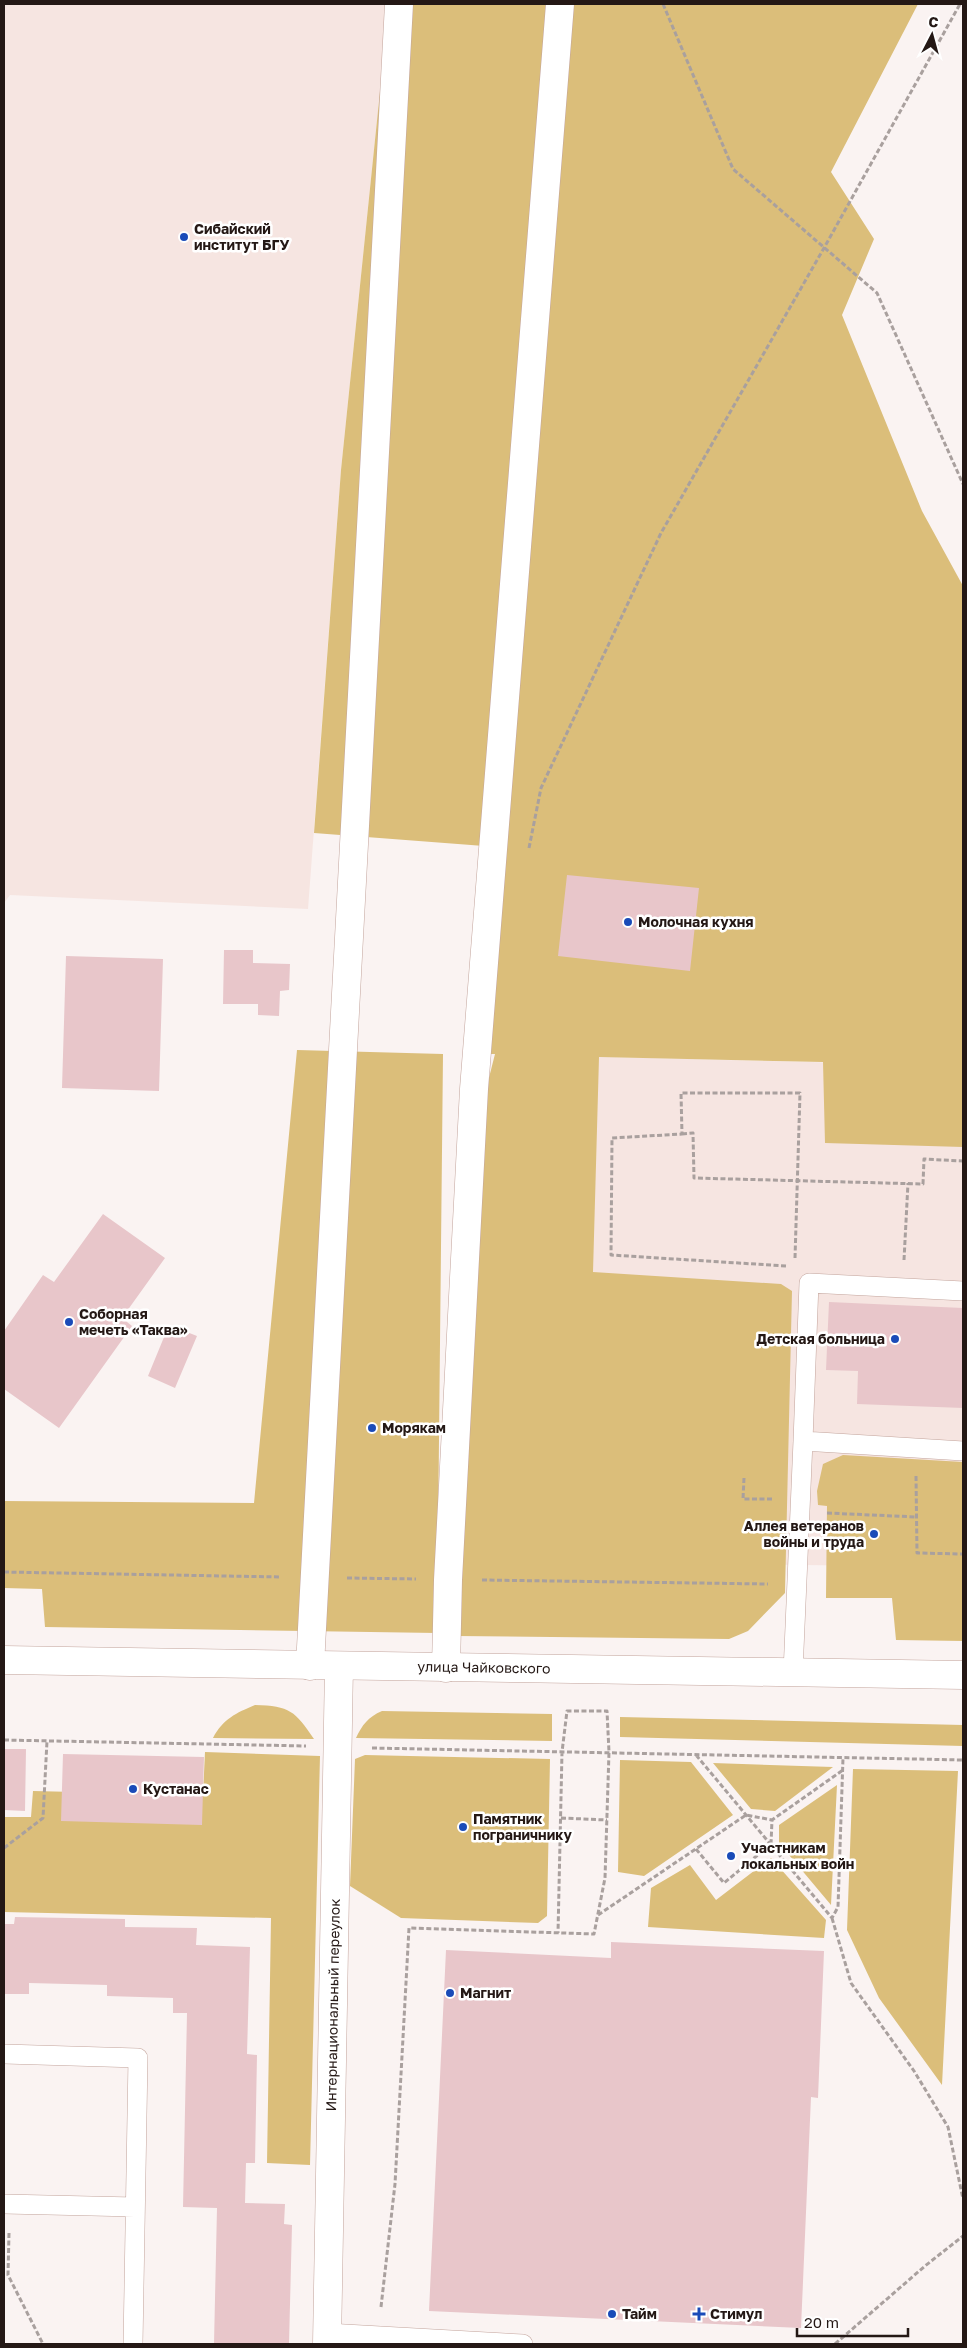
<svg xmlns="http://www.w3.org/2000/svg" width="967" height="2348" viewBox="0 0 967 2348" font-family="'Golos Text',sans-serif">
<style>
.built{fill:#f6e5e1}
.green{fill:#dbbe7a}
.building{fill:#e8c6ca}
.lines{fill:none;stroke-linecap:round;stroke-linejoin:round}
.lane-casing{stroke:#c3a49c;stroke-width:20}
.street-casing{stroke:#c3a49c;stroke-width:29}
.secondary-casing{stroke:#c3a49c;stroke-width:29}
.path{stroke:#a9a09e;stroke-width:3;stroke-dasharray:5 2.5;stroke-linecap:butt}
.lane{stroke:#fff;stroke-width:19}
.street{stroke:#fff;stroke-width:28}
.secondary{stroke:#fff;stroke-width:28}
.poi-dot{fill:#1a4bb8;stroke:#fff;stroke-width:2}
.labels{text-anchor:middle;stroke-width:5;stroke-linejoin:round;paint-order:stroke}
.poi-label{font-size:14px;font-weight:bold;fill:#241815;stroke:#fff;text-anchor:start}
.street-label{font-size:14px;fill:#241815;stroke:#fff}
</style>
<rect width="100%" height="100%" fill="#faf3f2"/>
<path class="built" d="M4,4H389L341,470L308,909L10,895L4,903Z
M495,1054L963,1066V1567L478,1561Z"/>
<path class="green" d="M389,4H918L831,172L874,239L842,315L922,511L963,586V1147L825,1143L823,1062L599,1057L593,1272L781,1284L792,1291L785,1593L748,1631L729,1639L457,1636L477,1125L495,1054H475L484,846L314,833L341,470Z
M297,1050L443,1054L437,1633L45,1627L42,1589L4,1588V1501L254,1503Z
M843,1455L963,1462V1641L896,1640L892,1598H826L827,1506L818,1505L817,1491L823,1464Z
M255,1705C290,1706 295,1711 314,1739L213,1738C223,1719 236,1713 255,1705Z
M382,1711L552,1714V1741L356,1738C362,1725 368,1717 382,1711Z
M620,1717L963,1725V1746L620,1737Z
M205,1752L320,1756L310,2165L267,2163L271,1918L4,1912V1817H31L33,1791L203,1795Z
M365,1755L550,1759L547,1916L538,1923L401,1918L350,1886L355,1759Z
M620,1760L691,1762L733,1815L644,1876L618,1872Z
M713,1763L833,1767L775,1811L751,1809Z
M853,1769L958,1771L942,2085L879,1998L847,1930Z
M837,1785L831,1905L779,1843V1825Z
M771,1858L826,1920L824,1938L648,1927L651,1888L690,1865L716,1900Z"/>
<path class="building" d="M567,875L699,888L690,971L558,956Z
M224,950H253V963L290,964L289,990L280,991L279,1016L258,1015V1004H223Z
M66,956L163,959L159,1091L62,1088Z
M103,1214L165,1258L122,1318L132,1326L59,1428L4,1389V1331L43,1275L54,1282Z
M829,1302L963,1308V1408L857,1404L858,1371L826,1370Z
M169,1325L197,1336L175,1388L148,1376Z
M4,1749H26L25,1811L4,1810Z
M63,1754L204,1757L202,1825L61,1821Z
M15,1917L125,1919V1927L197,1928L196,1945L250,1947L247,2054L257,2055L255,2163H246L245,2203L285,2204L284,2224L292,2225L289,2344H214L217,2208L183,2207L187,2013H173V1998L107,1996V1985L29,1983V1994H4V1924H14Z
M611,1942L824,1951L818,2098L811,2097L801,2328L429,2311L446,1950L611,1958Z"/>
<g class="lines">
<g class="lane-casing">
<path id="lane" d="M803,1441L809,1283L963,1291
M793,1673L803,1441L963,1451
M4,2054L138,2058L133,2344
M4,2204L135,2207
M327,2333L523,2344"/>
</g>
<g class="street-casing">
<g id="street">
<path d="M310,1666L399,4"/>
<path d="M446,1668L448,1580L474,1089L560,4"/>
<path id="s1" d="M327,2344L339,1666"/>
</g>
</g>
<g class="secondary-casing">
<g id="secondary">
<path id="s2" d="M4,1660L963,1675"/>
</g>
</g>
<path class="path" d="M663,4L733,169L877,293L963,484
M529,848L541,788L661,533L824,248L960,4
M682,1134L693,1133L694,1178L923,1184L924,1159L963,1161
M904,1260L908,1183
M786,1266L611,1255L612,1138L682,1134L681,1093H800L795,1258
M916,1476L917,1553L963,1554
M744,1478L743,1499H772
M827,1513L917,1517
M4,1572L281,1577
M347,1578L416,1579
M482,1580L768,1584
M4,1740L306,1746
M372,1748L963,1760
M696,1755L832,1918L838,1907L843,1758
M561,1818L607,1820
M4,1848L43,1818L47,1741
M696,1849L724,1883L771,1844L772,1820L843,1770
M598,1915L746,1815L772,1820
M832,1918L851,1983L914,2071L948,2127L963,2199
M9,2233L8,2275L43,2344
M381,2307L395,2184L409,1928L594,1934L605,1878L609,1752L607,1711H567L562,1752L558,1933
M835,2344L925,2266L963,2236"/>
<use href="#lane" class="lane"/>
<use href="#street" class="street"/>
<use href="#secondary" class="secondary"/>
</g>
<g class="poi-dot">
<circle cx="184" cy="237" r="5"/>
<circle cx="628" cy="922" r="5"/>
<circle cx="69" cy="1322" r="5"/>
<circle cx="895" cy="1339" r="5"/>
<circle cx="372" cy="1428" r="5"/>
<circle cx="874" cy="1534" r="5"/>
<circle cx="133" cy="1789" r="5"/>
<circle cx="463" cy="1827" r="5"/>
<circle cx="731" cy="1856" r="5"/>
<circle cx="450" cy="1993" r="5"/>
<circle cx="612" cy="2314" r="5"/>
<path d="M696.5 2306.5h5v5h5v5h-5v5h-5v-5h-5v-5h5z"/>
</g>
<g class="labels">
<g class="poi-label">
<text x="194" y="234">Сибайский<tspan x="194" dy="16">институт БГУ</tspan></text>
<text x="638" y="927">Молочная кухня</text>
<text x="79" y="1319">Соборная<tspan x="79" dy="16">мечеть «Таква»</tspan></text>
<text x="885" y="1344" text-anchor="end">Детская больница</text>
<text x="382" y="1433">Морякам</text>
<text x="864" y="1531" text-anchor="end">Аллея ветеранов<tspan x="864" dy="16">войны и труда</tspan></text>
<text x="143" y="1794">Кустанас</text>
<text x="473" y="1824">Памятник<tspan x="473" dy="16">пограничнику</tspan></text>
<text x="741" y="1853">Участникам<tspan x="741" dy="16">локальных войн</tspan></text>
<text x="460" y="1998">Магнит</text>
<text x="622" y="2319">Тайм</text>
<text x="710" y="2319">Стимул</text>
</g>
<g class="street-label">
<text dy="5" stroke="none"><textPath href="#s2" startOffset="480">улица Чайковского</textPath></text>
<text dy="5" stroke="none"><textPath href="#s1" startOffset="339">Интернациональный переулок</textPath></text>
</g>
</g>
<rect width="967" height="2348" fill="none" stroke="#241815" stroke-width="10"/>
<g transform="translate(932 35) rotate(6)" stroke="#ffffff" stroke-width="4" paint-order="stroke">
<path d="M0-4L9 19L0 12L-9 19Z" fill="#241815"/>
<text y="-8" font-size="14" font-weight="bold" text-anchor="middle" fill="#241815">С</text>
</g>
<path d="M797 2328v8h111v-8" fill="none" stroke="#241815" stroke-width="2.5"/>
<text x="804" y="2328" font-size="15" fill="#241815" stroke="#ffffff" stroke-width="4" paint-order="stroke">20 m</text>
</svg>
